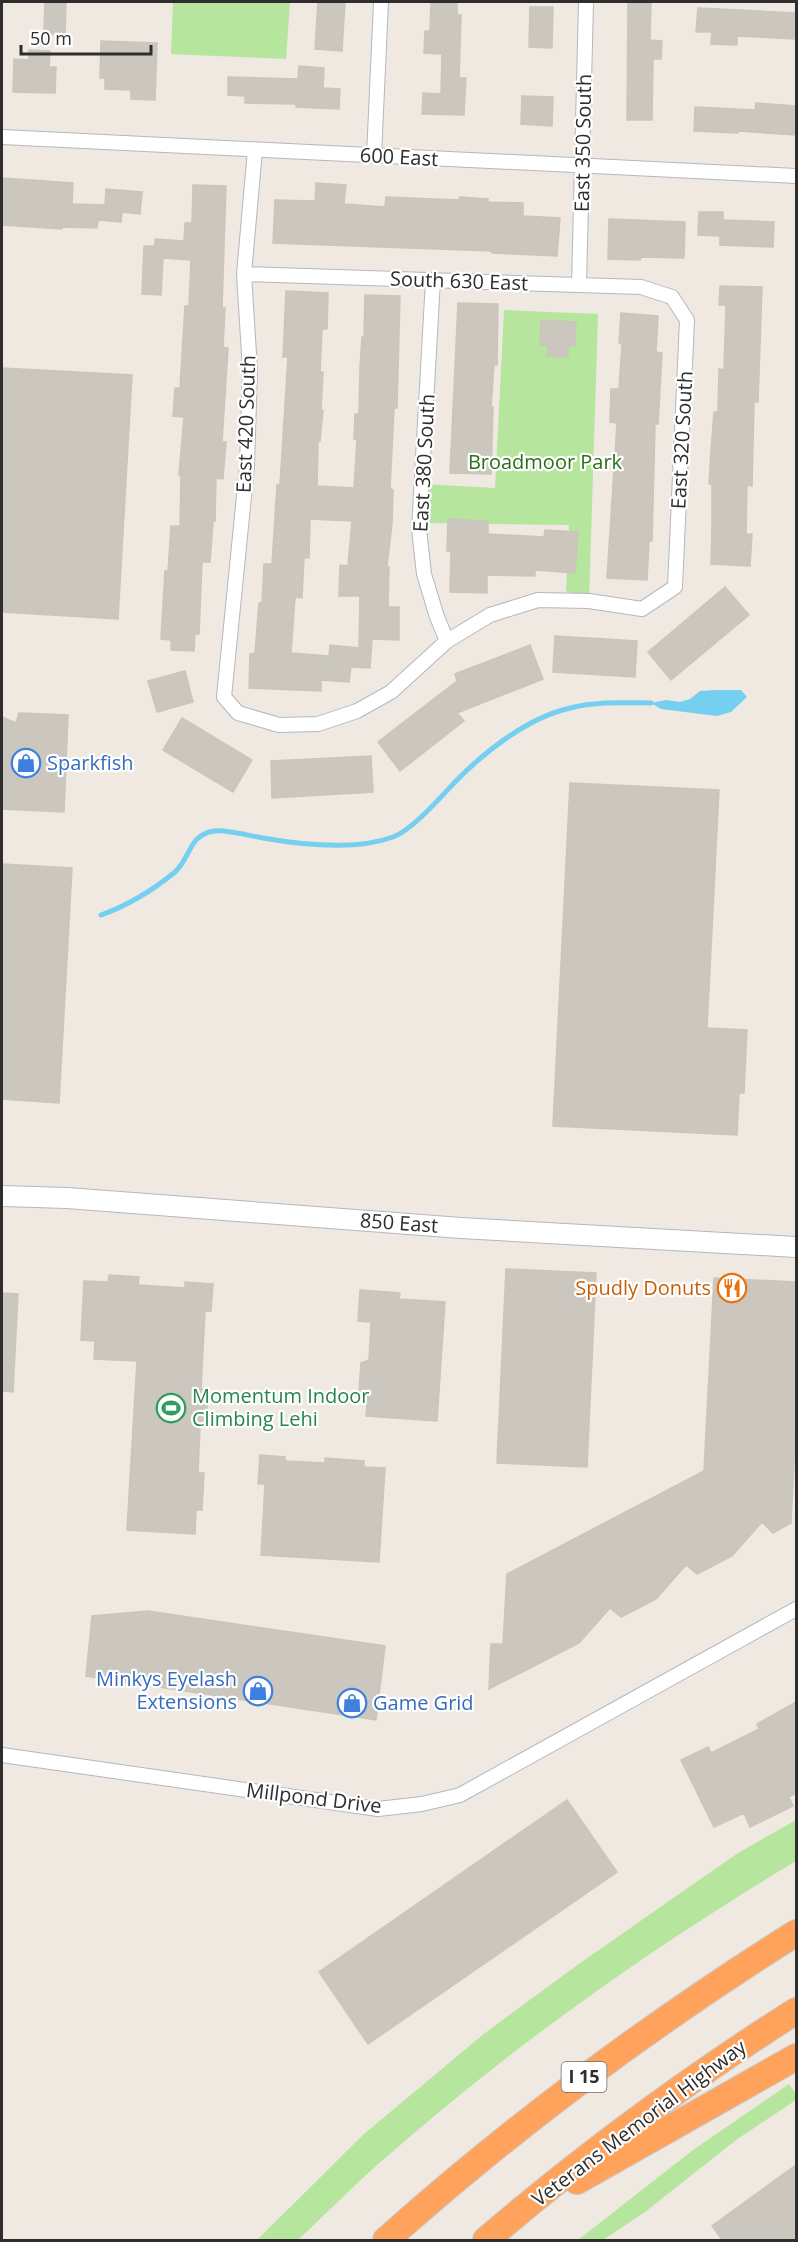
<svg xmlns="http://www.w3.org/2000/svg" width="798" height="2242" viewBox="0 0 798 2242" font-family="'Open Sans',sans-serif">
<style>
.green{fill:#b6e59e}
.water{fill:#75cff0}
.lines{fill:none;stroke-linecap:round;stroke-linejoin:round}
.stream{stroke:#75cff0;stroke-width:5}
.building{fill:#cbc7bf;stroke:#cbc5ba;stroke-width:1.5;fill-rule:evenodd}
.minor-casing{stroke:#b4b7c1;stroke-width:16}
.secondary-casing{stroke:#b4b7c1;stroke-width:22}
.motorway-casing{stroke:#c9c9c9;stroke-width:28}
.minor{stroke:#fff;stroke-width:14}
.secondary{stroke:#fff;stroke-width:20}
.motorway{stroke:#ffa35c;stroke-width:26}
.labels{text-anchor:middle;stroke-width:4.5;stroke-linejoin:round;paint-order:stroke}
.shield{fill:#fff;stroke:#6d6d6d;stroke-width:1.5}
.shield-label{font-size:18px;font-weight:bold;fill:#2e2e2e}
.street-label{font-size:20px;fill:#2e2e2e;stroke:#fff}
.park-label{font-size:20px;fill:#2c6e1b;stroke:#fff}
.shop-label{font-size:20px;fill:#366cbe;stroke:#fff;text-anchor:start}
.food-label{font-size:20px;fill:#c56008;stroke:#fff;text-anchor:end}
.leisure-label{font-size:20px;fill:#27864d;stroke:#fff;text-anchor:start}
</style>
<rect width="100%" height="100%" fill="#efe9e1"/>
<path class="green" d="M173,2H290L286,59L171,54Z
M504,310L598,314L589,601L566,591L569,525L429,523L422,484L495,488Z
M796,1820V1861C651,1948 511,2047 384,2159C354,2185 327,2213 298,2240H257L364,2134L485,2033L576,1966L679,1894L738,1853Z
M789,2084L796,2094V2100L736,2140L645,2212L603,2240H578L693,2150Z"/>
<path class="water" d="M717,690H741L747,697L731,712L717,716L661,709L651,703L666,700L680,702L690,699L700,691Z"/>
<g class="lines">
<path class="stream" d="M101,915C129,905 153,890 175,872C191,858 188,835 214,831C226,829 250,836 263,838C303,845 355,851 393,837C412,830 439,799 454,783C484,752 527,718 570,708C596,701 624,703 651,703"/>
</g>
<path class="building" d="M45,2H66L65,34H44Z
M318,2H345L342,51L315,49Z
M431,2H457V15H461L459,78H466L464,115L422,114L423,93L441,94L442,54L424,53L425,31H430Z
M628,2H651L650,40L662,41L661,59H653L652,120H627Z
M530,7H553L552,48L529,47Z
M698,8L796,13V39L737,36V45L711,44L712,32H696Z
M101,41L157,43L155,100L131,99V90L105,89V78H100Z
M29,50L50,51L49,67H56L55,93L13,92L14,59L29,60Z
M299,66L324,68L323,88L340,89L339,109L296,107V104L245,103V96L228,95V77L298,79Z
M522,96L553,97L552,126L521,124Z
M756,103L796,106V135L738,131V133L694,131L695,107L755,110Z
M2,178L73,183L72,204L105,205L106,189L142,192L140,214L122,212L121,222L98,220L97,228L62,227V229L2,225Z
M316,183L346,185L344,204L385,207L386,197L459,200L460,197L488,199V202L523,203V216L560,218L557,256L492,253V251L273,243L275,200L315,201Z
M193,185L226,186L222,308H225L223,347L228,348L222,442H226L223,479L216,478L215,521H213L210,562H202L199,634H195L194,651L171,650V640L161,639L165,571H168L171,526H180L181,475H179L184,417L173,416L175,388H180L185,306H189L191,260L163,258L161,295L142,294L144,246H155V239L184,241L185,223H192Z
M699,212H723V220L774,222L773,247L720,245V236L698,235Z
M609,219L685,222L684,258L641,257L640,260L608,259Z
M720,286L762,287L758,402H754L752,486L747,485L746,534H752L750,566L711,564L712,527V484H709L711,451L714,412H718L719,369L724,370L726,305H719Z
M286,291L328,293L327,329H322L320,372H323L321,410H323L320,441H318L317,486L354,488L357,439H354L355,414H359L360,368L362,337H364L365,295L400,296L397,408H394L390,489L393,490L392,523L387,567H389L388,607H399V640L372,639L370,668L351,667L349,682L321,680V691L249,688L250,654L255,653L259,603H262L264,564H272L277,485H280L288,357H283ZM310,519L352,521L348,566L340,565L339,596H360L359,648L330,645L329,656L291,653L295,597L302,598L304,558H309Z
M458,303L498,304L497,365H494L491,407H493L491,474L450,473Z
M621,313L658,316L656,352L662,353L658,424H655L652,541H649L647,580L607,578L617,423L610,422L611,389H619L622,343H619Z
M541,320L576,322L575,346L568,345V357L547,356L548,345H540Z
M2,368L132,375L118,619L2,612Z
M448,519L488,521V534L544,537L545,530L578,532L575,573L535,570V576L487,575V593L450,592L451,551H447Z
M725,587L749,615L671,680L648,652Z
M555,636L637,641L635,677L553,672Z
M530,645L543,679L457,713L464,721L400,771L378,742L457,681L455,674Z
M185,671L193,702L157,712L148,681Z
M19,713L68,715L64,812L2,809V717L16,723Z
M182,718L252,760L233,792L163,750Z
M371,756L373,792L272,798L271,761Z
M570,783L719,790L707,1028L747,1030L744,1093H739L737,1135L553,1126Z
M2,864L72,868L59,1103L2,1099Z
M506,1269L596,1273L587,1467L497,1463Z
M109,1275L139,1277L138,1285L185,1288V1282L213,1284L211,1311H205L201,1389L208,1390L206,1427H200L198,1473H204L202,1510H196L195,1534L127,1530L137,1361L94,1359L95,1341L81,1340L84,1281L108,1282Z
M714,1278L796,1282V1423L791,1523L773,1533L762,1522L732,1556L697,1574L686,1565L656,1599L621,1617L610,1608L579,1643L489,1689L491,1644H503L507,1574L704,1471Z
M360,1290L400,1293L399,1299L445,1302L437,1421L366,1416L368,1392H359L361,1363L369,1360L371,1322L358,1321Z
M2,1293L18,1294L13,1392L2,1391Z
M260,1455L285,1457V1461L325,1463V1458L364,1461V1467L385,1468L379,1562L261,1555L265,1484H258Z
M148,1611L385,1646L376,1720L86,1676L92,1616Z
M796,1702V1793L789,1797L793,1806L750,1827L744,1813L714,1827L681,1760L708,1747L711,1753L759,1729L757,1724Z
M567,1800L617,1872L368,2044L319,1972Z
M796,2165V2241H723L712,2226Z"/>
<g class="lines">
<g class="minor-casing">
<path id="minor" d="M2,137L796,176
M374,156L381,2
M244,274L641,287L672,297L687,320L675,587L642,609L589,601L538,600L490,615L447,641L391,692L357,711L318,724L279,725L238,713L224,697L247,466L250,370L244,274L255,150
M433,280L419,529L424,574L437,617L447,641
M579,285L586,2
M2,1755L378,1809L422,1804L460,1795L796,1609"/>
</g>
<g class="secondary-casing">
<path id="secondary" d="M2,1196L67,1198L461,1228L796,1247"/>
</g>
<g class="motorway-casing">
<path id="motorway" d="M577,2181L796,2057
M386,2240C516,2124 648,2026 796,1933
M486,2240C584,2156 687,2080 796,2011"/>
</g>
<use href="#minor" class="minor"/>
<use href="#secondary" class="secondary"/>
<use href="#motorway" class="motorway"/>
</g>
<defs>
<g id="shop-ring" transform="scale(1.5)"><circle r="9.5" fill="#fff" stroke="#3f7fe0" stroke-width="1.5"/><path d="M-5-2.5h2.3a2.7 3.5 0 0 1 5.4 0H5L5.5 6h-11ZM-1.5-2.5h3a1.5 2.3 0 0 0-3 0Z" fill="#3f7fe0"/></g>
<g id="restaurant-ring" transform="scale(1.5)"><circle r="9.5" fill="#fff" stroke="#e8710a" stroke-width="1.5"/><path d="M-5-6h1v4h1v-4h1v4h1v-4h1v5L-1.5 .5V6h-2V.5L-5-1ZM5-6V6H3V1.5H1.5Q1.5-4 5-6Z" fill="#e8710a"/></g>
<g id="stadium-ring" transform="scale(1.5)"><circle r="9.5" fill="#fff" stroke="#2e9e5b" stroke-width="1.5"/><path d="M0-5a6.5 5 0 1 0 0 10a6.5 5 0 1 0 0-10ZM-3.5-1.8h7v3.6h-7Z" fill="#2e9e5b"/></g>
</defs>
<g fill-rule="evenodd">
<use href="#shop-ring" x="26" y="763"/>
<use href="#restaurant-ring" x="732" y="1288"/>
<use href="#stadium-ring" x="171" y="1408"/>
<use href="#shop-ring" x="258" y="1691"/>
<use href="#shop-ring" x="352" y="1703"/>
</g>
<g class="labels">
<rect class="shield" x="561.5" y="2062" width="45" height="30" rx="4.5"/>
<g class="shield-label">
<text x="584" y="2083">I 15</text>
</g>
<g class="street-label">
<text transform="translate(583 143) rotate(-89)" y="7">East 350 South</text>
<text transform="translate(399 157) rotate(3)" y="7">600 East</text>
<text transform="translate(459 281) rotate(2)" y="7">South 630 East</text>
<text transform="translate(246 424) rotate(-88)" y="7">East 420 South</text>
<text transform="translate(682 440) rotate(-87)" y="7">East 320 South</text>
<text transform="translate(424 463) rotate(-87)" y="7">East 380 South</text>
<text transform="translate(399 1223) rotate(4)" y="7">850 East</text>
<text transform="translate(314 1798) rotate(7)" y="7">Millpond Drive</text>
<text transform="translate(639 2123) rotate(-37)" y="7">Veterans Memorial Highway</text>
</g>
<g class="park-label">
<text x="545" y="469">Broadmoor Park</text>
</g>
<g class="shop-label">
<text x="47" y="770">Sparkfish</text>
<text x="237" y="1686" text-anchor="end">Minkys Eyelash<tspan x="237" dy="23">Extensions</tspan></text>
<text x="373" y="1710">Game Grid</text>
</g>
<g class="food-label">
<text x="711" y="1295">Spudly Donuts</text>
</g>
<g class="leisure-label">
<text x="192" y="1403">Momentum Indoor<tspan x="192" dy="23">Climbing Lehi</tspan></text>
</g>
</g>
<rect width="798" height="2242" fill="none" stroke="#2e2e2e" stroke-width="6"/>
<path d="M21 45v9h130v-9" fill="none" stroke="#2e2e2e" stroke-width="3"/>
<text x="30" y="45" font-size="18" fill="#2e2e2e" stroke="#ffffff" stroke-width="4.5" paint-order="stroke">50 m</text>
</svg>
